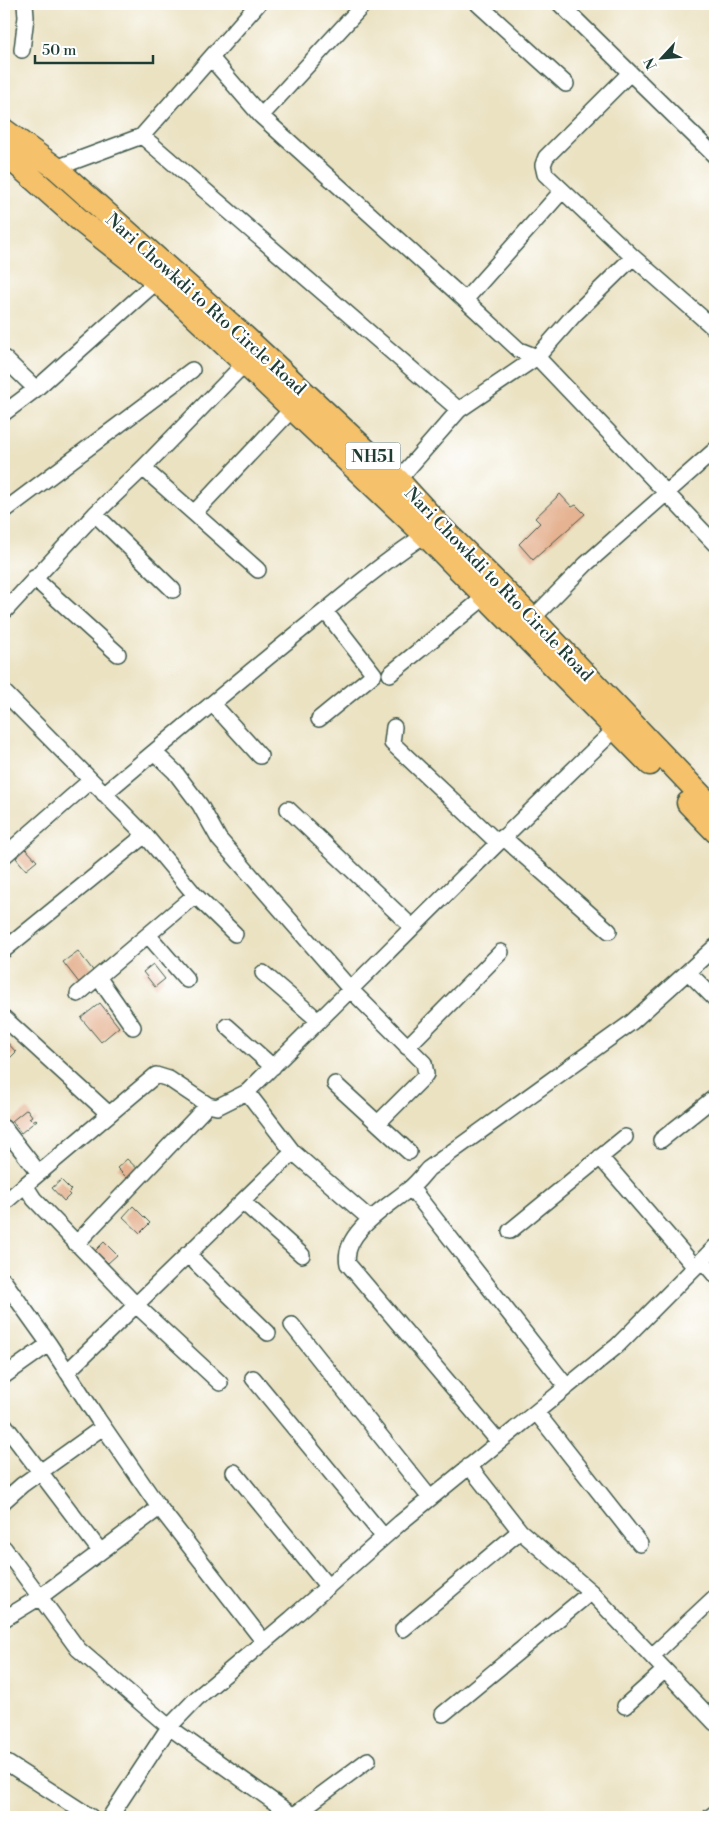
<svg xmlns="http://www.w3.org/2000/svg" width="719" height="1821" viewBox="0 0 719 1821" font-family="'Libre Bodoni',serif">
<style>
.building{fill:#e5b292}
.lines{fill:none;stroke-linecap:round;stroke-linejoin:round}
.minor-casing{stroke:#3e5649;stroke-width:18}
.highway-casing{stroke:#3e5649;stroke-width:25}
.minor{stroke:#fff;stroke-width:15}
.highway{stroke:#f5c16b;stroke-width:22}
.labels{text-anchor:middle;stroke-width:4.5;stroke-linejoin:round;paint-order:stroke}
.shield{fill:#fff;stroke:#627771;stroke-width:1}
.shield-label{font-size:16px;font-weight:bold;fill:#1f3d34}
.street-label{font-size:18px;fill:#1f3d34;stroke:#fff}
</style>
<rect width="100%" height="100%" fill="#fff"/>
<filter id="ink" filterUnits="userSpaceOnUse"><feTurbulence type="fractalNoise" baseFrequency=".02" numOctaves="2"/><feDisplacementMap in="SourceGraphic" scale="10" xChannelSelector="R" yChannelSelector="G"/><feConvolveMatrix kernelMatrix="1 2 1 2 8 2 1 2 1" color-interpolation-filters="sRGB"/></filter>
<filter id="wash" filterUnits="userSpaceOnUse"><feTurbulence type="fractalNoise" baseFrequency=".0096" numOctaves="4" result="noise"/><feDisplacementMap in="SourceGraphic" scale="20" xChannelSelector="R" yChannelSelector="G"/><feGaussianBlur stdDeviation="1.12" result="paint"/><feColorMatrix in="noise" values="0 0 0 0 0 0 0 0 0 0 0 0 0 0 0 0 0 1.4 0 .05"/><feComposite in="paint" operator="in"/></filter>
<g filter="url(#wash)">
<rect width="100%" height="100%" fill="#ebe2c2"/>
<g id="blocks">
<path class="building" d="M560,494L572,507L576,505L585,514L533,560L519,544L540,523L535,518Z
M26,849L37,861L26,870L16,858Z
M78,951L95,973L80,984L63,962Z
M153,964L165,979L155,987L143,972Z
M100,1003L119,1027L101,1042L81,1018Z
M4,1039L16,1052L5,1063L4,1061Z
M27,1109L32,1116L29,1118L32,1121L36,1119L37,1120L21,1133L12,1121Z
M127,1159L141,1172L131,1182L117,1168Z
M61,1180L71,1190L68,1193L70,1195L64,1201L52,1188Z
M133,1206L150,1223L140,1233L123,1217Z
M104,1242L117,1255L108,1263L95,1251Z"/>
</g>
</g>
<g filter="url(#ink)">
<use href="#blocks" fill-opacity="0" stroke="#3e5649" stroke-width="1"/>
<g class="lines">
<g class="minor-casing">
<path id="minor" d="M478,4L566,84
M560,4L715,156
M22,50L26,17L25,4
M211,58L261,116L364,4
M630,73L546,157L543,165L545,174L633,257L715,329
M261,116L465,300L519,350L537,357L459,410L398,480
M142,136L459,410
M56,168L142,136L258,4
M633,257L574,315L537,357L715,544
M465,300L562,191
M4,358L36,389
M4,413L36,389L157,281
M143,468L258,570
M4,511L192,370
M194,513L293,408
M95,514L173,590
M34,578L118,654
M4,612L95,514L143,468L250,358
M526,625L586,564L715,450
M390,674L486,596
M4,692L91,780L4,856
M213,704L260,756
M319,719L374,674L325,611
M394,727L392,743L498,843
M104,794L154,752
M288,809L412,927
M145,835L195,895
M503,837L609,931
M148,935L187,980
M4,950L145,835L91,780
M688,972L715,999
M263,973L319,1021
M98,977L133,1027
M78,994L195,895L235,934
M4,1018L109,1114
M227,1026L273,1067
M407,1047L501,952
M335,1084L409,1152
M247,1092C372,969 495,843 622,723
M378,1123L423,1078L426,1074L424,1063L351,990L219,839L200,805L175,772L154,752C213,703 271,654 331,606C361,581 392,556 425,535
M4,1128L39,1173
M661,1140L715,1097
M600,1157L695,1267
M25,1185L156,1075L169,1079L208,1105L217,1107L247,1092L293,1152
M411,1188L567,1387
M243,1202L302,1255
M4,1203L25,1185L34,1199L136,1305L220,1383
M510,1231L625,1137
M76,1244L208,1105
M187,1254L268,1333
M702,1260L715,1275
M4,1281L49,1344L98,1419L156,1503L264,1642
M292,1325L430,1498
M67,1372L293,1152L370,1219
M4,1376L49,1344
M253,1378L384,1537
M536,1412L640,1544
M4,1424L100,1551
M499,1442L348,1264C341,1233 389,1206 409,1189C416,1184 422,1176 428,1169L632,1022L715,947
M234,1472L328,1587
M4,1501L22,1485L103,1427
M4,1548L78,1649L169,1727L295,1817
M591,1592L715,1723
M4,1619L40,1597L159,1508
M403,1629L520,1531L469,1466
M652,1656L715,1597
M625,1706L665,1670
M443,1714L591,1592L520,1531
M4,1761L91,1817
M293,1816L368,1760
M110,1817L169,1727L197,1698L291,1619L400,1523L617,1346L715,1247
M710,1817L715,1813"/>
</g>
<g class="highway-casing">
<path id="highway" d="M4,130L56,168L244,336L398,480L438,524L533,619L715,810
M4,153L83,223L157,281L244,363L425,535L650,764
M688,803L715,831"/>
</g>
<use href="#minor" class="minor"/>
<use href="#highway" class="highway"/>
</g>
</g>
<g class="labels">
<rect class="shield" x="345.5" y="442.5" width="55" height="27" rx="4"/>
<g class="shield-label">
<text x="373" y="462">NH51</text>
</g>
<g class="street-label">
<text transform="translate(206 304) rotate(42)" y="6">Nari Chowkdi to Rto Circle Road</text>
<text transform="translate(499 584) rotate(46)" y="6">Nari Chowkdi to Rto Circle Road</text>
</g>
</g>
<rect width="719" height="1821" fill="none" stroke="#fff" stroke-width="20"/>
<g transform="translate(662 58) rotate(244)" stroke="#ffffff" stroke-width="4" paint-order="stroke">
<path d="M0-4L9 19L0 12L-9 19Z" fill="#1f3d34"/>
<text y="-8" font-size="14" font-weight="bold" text-anchor="middle" fill="#1f3d34">N</text>
</g>
<path d="M35 55v8h118v-8" fill="none" stroke="#1f3d34" stroke-width="2.5"/>
<text x="42" y="55" font-size="15" fill="#1f3d34" stroke="#ffffff" stroke-width="4" paint-order="stroke">50 m</text>
</svg>
